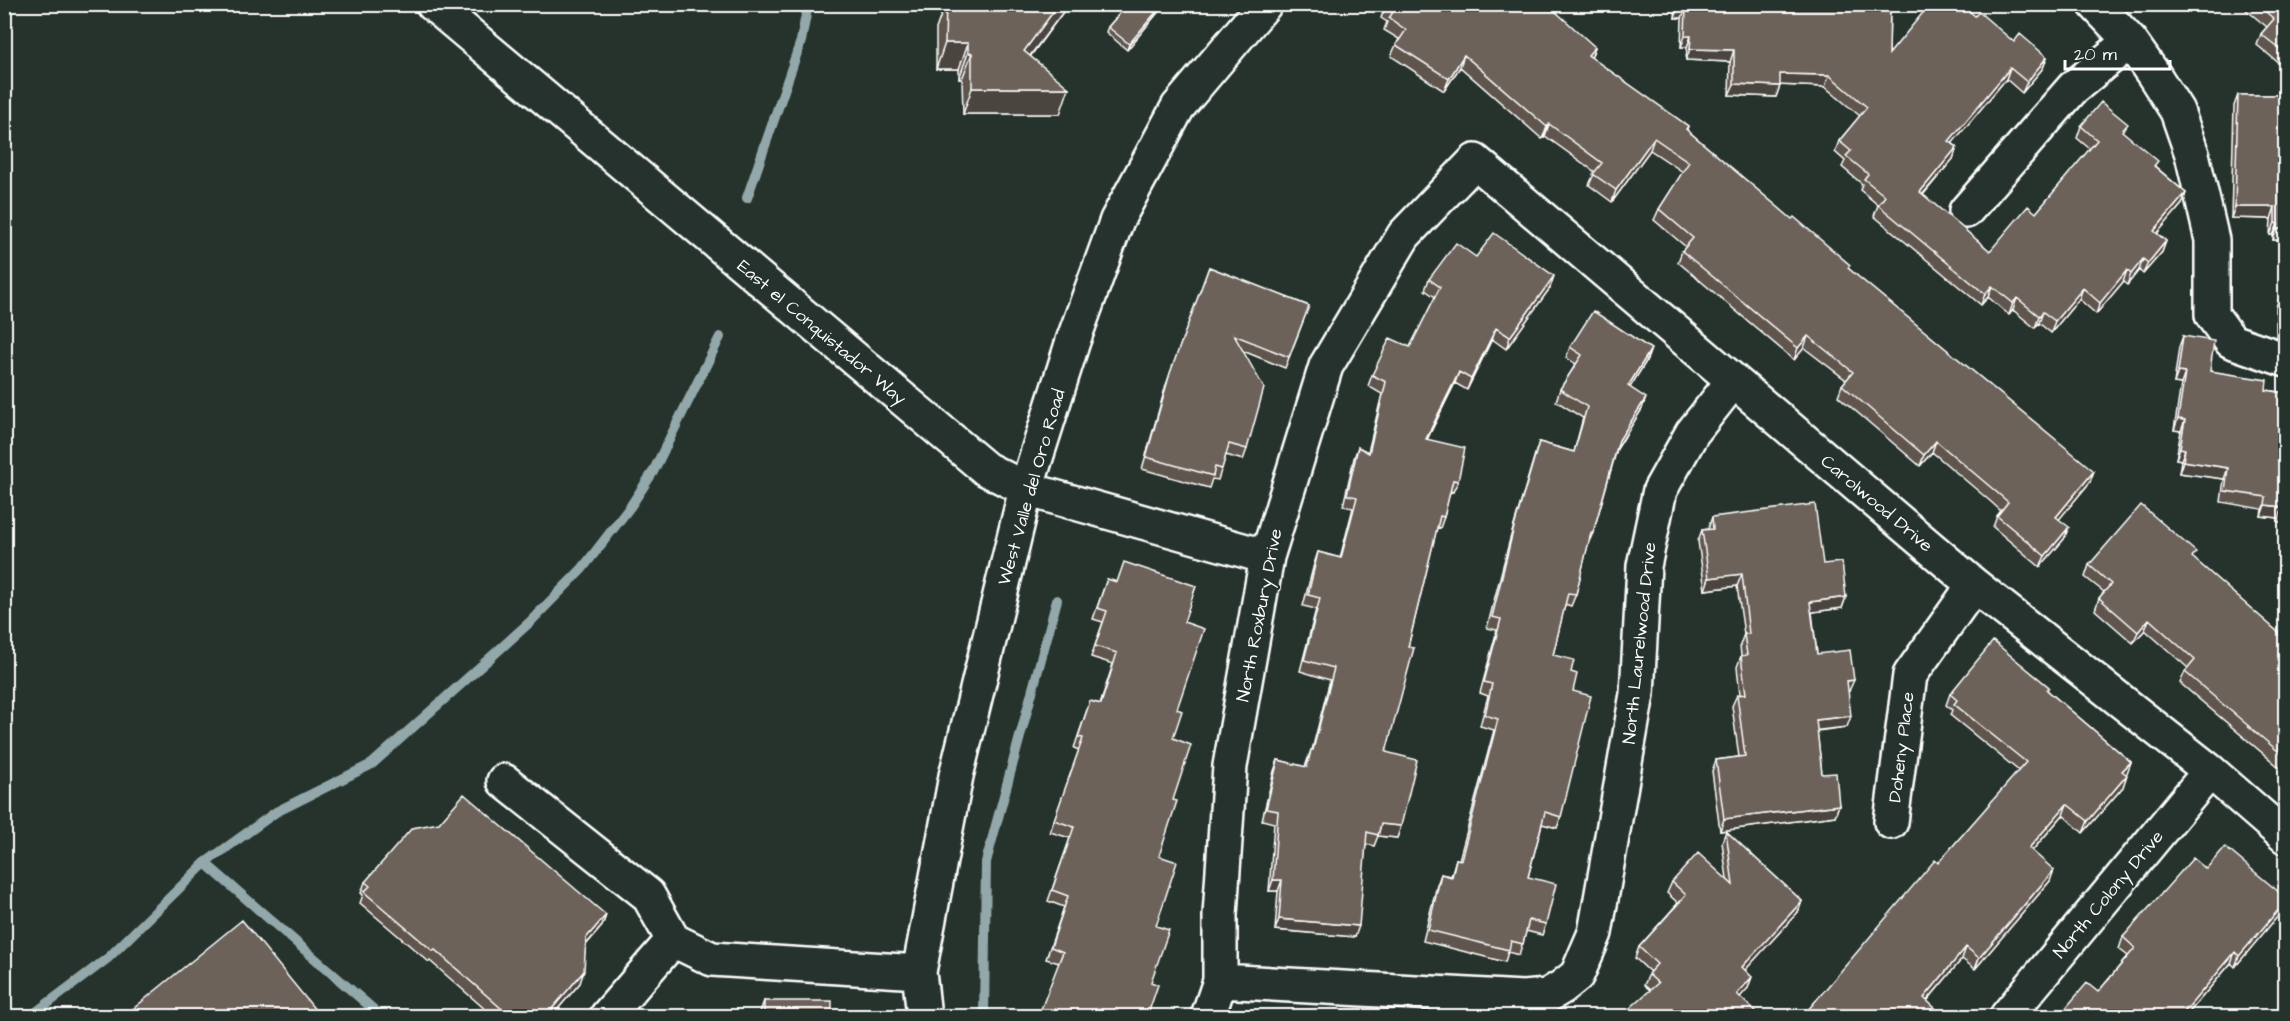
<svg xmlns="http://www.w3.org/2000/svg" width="2290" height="1021" viewBox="0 0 2290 1021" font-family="'Architects Daughter',sans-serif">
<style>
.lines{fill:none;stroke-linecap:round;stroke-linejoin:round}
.stream{stroke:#93a8aa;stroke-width:10}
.minor-casing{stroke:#fff;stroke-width:38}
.minor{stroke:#26332d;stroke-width:33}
.wall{fill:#5e544d;stroke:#fff;stroke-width:1.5}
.shaded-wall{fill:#4c453f;stroke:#fff;stroke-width:1.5}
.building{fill:#6d625a;stroke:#fff;stroke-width:1.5}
.labels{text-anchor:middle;stroke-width:4.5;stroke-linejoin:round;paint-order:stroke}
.street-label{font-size:18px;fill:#fff;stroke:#26332d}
</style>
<rect width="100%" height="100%" fill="#26332d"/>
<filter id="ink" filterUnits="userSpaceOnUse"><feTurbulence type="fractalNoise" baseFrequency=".0167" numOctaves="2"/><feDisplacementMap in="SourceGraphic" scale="12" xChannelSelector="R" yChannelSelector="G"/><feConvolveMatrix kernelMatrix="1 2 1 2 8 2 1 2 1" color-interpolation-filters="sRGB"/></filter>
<g filter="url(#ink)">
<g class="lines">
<path class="stream" d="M747,198L801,41L808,4
M205,863L381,1016
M31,1016L108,958L205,863L276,812L372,764L530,622L582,569L630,507L653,472L720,337
M984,1016L986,862L1057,600"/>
<g class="minor-casing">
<path id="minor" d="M433,4L986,469L1026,489L1267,557
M2095,4L2130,41L2154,75L2177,111L2192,154L2212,240V315L2231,341L2286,360
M1966,211L2073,88L2130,41
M504,781L648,895L673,940L712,959L919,972
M1891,822L1910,675L1974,585
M1220,981L1523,998L1547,996L1562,987L1577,975L1595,933L1637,694L1644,566L1660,490L1692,433L1733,381
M607,1016L673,940
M924,1016L919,972L956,776L1026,489L1073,341L1117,220L1178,107L1265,4
M1208,1016L1220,981V915L1230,766L1267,557L1326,366L1404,235L1475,161L1974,585L2210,771L2286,837
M2007,1016L2210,771"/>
</g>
<use href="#minor" class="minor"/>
</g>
<path class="wall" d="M945,4H1069L1030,57L1060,114H963L962,79H959V69H936V29Z
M1128,4H1165L1127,50L1106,32L1108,27Z
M1676,4H1890L1889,54L1975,16L2014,42L2047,57L2043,68L2022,93L2006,79L1952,143L1957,147L1953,159L1923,195L1990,251L2036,213L2090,149L2077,138L2081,126L2125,134L2156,167L2186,193L2182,204L2157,233L2166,241L2162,252L2143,274L2139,270L2127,285L2123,282L2096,314L2079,299L2051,333L2039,323L2035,328L2013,310L2009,315L1988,297L1981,305L1874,216L1878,205L1860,190L1862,184L1842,167L1845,161L1835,152L1839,141L1860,116L1825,87L1780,85L1776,97L1729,95L1730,62L1686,60L1687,47H1681L1682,18H1675Z
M2239,4H2286V69L2257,45L2261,34L2267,27Z
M1385,7H1511L1595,47L1591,58L1688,126L1687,130L1849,269L2090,482L2059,519L2064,539L2040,567L1993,527L1997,516L2001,511L1990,501L1932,452L1920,466L1838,396L1842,385L1846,380L1804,348L1794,360L1678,262L1682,251L1686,247L1654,220L1659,209L1683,172L1650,150L1612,202L1589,185L1595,172L1545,136L1542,139L1460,67L1444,91L1391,56L1396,45L1399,39L1384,30L1387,22L1381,18Z
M2238,95H2286V240H2273V235H2270L2271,219L2231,218L2234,106Z
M1476,257L1550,288L1506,349L1492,339L1467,390L1455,383L1427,439L1458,481L1453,492L1450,491L1444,517L1440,528L1437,527L1408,647L1386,752L1401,826L1397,838L1378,836L1374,846L1366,844L1355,937L1275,930L1278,891H1269L1274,823L1262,820L1274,771L1278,760L1305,767L1311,750H1312L1330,680L1300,671L1316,609L1303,606L1314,564L1318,552L1340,558L1353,508L1343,506L1354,458L1358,447L1368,452L1382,394L1368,386L1372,375L1410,347L1435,297L1425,290L1429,279Z
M1209,267L1309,306L1285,368L1243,351L1247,449L1243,460L1226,455L1218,480L1212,479L1209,488L1142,469L1166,385Z
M2280,296H2286V340L2276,337V307Z
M2183,336L2210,371L2266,390L2286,393V523L2279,522V518L2261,516L2262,509L2221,502L2224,479L2179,473L2181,460L2176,459L2181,431L2174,430L2181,384L2174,383L2179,347Z
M1570,347L1647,360L1630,387L1642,409L1617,449L1593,533L1588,544L1576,594L1571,606L1565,604L1553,655L1571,672L1573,691L1561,817L1557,828L1542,824L1528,877L1546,924L1542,935L1526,931L1519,955L1508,952L1505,962L1423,941L1437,885L1441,874L1451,876L1456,859L1459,860L1494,730L1480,726L1488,696L1480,693L1497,630L1487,628L1510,539L1535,454L1539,442L1574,452L1583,418L1556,401L1560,389L1576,364L1566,358Z
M1712,517L1823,564L1846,597L1842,608L1812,612L1817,654L1849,691H1848L1847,727L1817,731L1822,774L1839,805L1835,816L1720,831L1712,771L1716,760L1739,757L1732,706L1737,695L1740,694L1737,667L1741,656L1740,645L1744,634L1737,586L1705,590L1698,541L1702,530L1708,529Z
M2194,559L2286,639V773L2180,683L2185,672L2188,668L2145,630L2133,643L2095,610L2099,598L2104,592L2085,577L2089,565Z
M1107,579L1116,582L1196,586L1059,963L1046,959L1064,907L1048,901L1070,838L1050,832L1079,750L1074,748L1090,701L1100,704L1113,664L1091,657L1103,622L1093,619Z
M2048,691L2131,762L2125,774L2123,787L2083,833L2063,815L2032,851L2050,881L1975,969L1962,959L1927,1001L1936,1009L1934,1017H1802L2019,771L1950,715L1952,710L1946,705L1950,694Z
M1726,831L1802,901L1798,912L1745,970L1748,988L1650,990L1644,985L1650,972L1635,958L1639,947L1678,903L1667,893L1672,882L1727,879L1722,842Z
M2206,869L2286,901L2283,910L2235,967L2231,963L2185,1017H2058L2098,992L2128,956L2119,949L2123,937Z
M365,882L606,915L602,926L586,945L580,983L551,1017H494L430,961L429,962L360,903L363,895L361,893Z
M764,1001L832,1017H760V1012Z"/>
<path class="shaded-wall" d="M1059,4H1069L1014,77L1024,51Z
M1163,4H1165L1127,50L1129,44Z
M1679,6L1686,7L1682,18H1675Z
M1685,36H1691L1687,47H1681Z
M945,43H968L959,69H936Z
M1595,47L1591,58L1588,55Z
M1690,49L1734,50L1730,62L1686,60Z
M968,53H972L962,79H959Z
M1464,55L1460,67L1444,91L1449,79Z
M2047,57L2043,68L2022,93L2027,82Z
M2010,68L2006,79L1945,152L1949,141Z
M1780,74L1829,75L1825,87L1776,85Z
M1734,84L1780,86L1776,97L1729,95Z
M972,88H1069L1060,114H963Z
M1549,124L1545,136L1542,139L1547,127Z
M1654,138L1650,150L1612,202L1616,190Z
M1957,147L1953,159L1915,203L1920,192Z
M2186,193L2182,204L2150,242L2154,231Z
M2235,207H2275L2271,219L2231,218Z
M2275,223L2278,224L2273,235H2270Z
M2277,229H2286V240H2273Z
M2166,241L2162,252L2143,274L2148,263Z
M2143,259L2139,270L2127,285L2131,274Z
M2127,270L2123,282L2096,314L2100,303Z
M1554,276L1550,288L1506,349L1510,337Z
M1992,286L1988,297L1981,305L1985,294Z
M2083,288L2079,299L2051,333L2055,321Z
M2017,298L2013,310L2009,315L2013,303Z
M2043,312L2039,323L2035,328L2039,316Z
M1496,328L1492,339L1467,390L1471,379Z
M1808,336L1804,348L1794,360L1798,348Z
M1651,349L1647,360L1624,397L1628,386Z
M1459,372L1455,383L1422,450L1426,439Z
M2178,372L2185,373L2181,384L2174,383Z
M1646,398L1642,409L1615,451L1619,440Z
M2178,419L2185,420L2181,431L2174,430Z
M1936,441L1932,452L1920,466L1924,455Z
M2180,448L2185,449L2181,460L2176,459Z
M2183,461L2228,468L2224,479L2179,473Z
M2094,471L2090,482L2052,528L2056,517Z
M2265,505L2283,507L2279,518L2261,516Z
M2069,527L2064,539L2040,567L2045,556Z
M1742,574L1737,586L1705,590L1709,578Z
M1846,597L1842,608L1806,613L1810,602Z
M2149,619L2145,630L2133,643L2138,632Z
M1854,680L1849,691L1843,692L1847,681Z
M1851,716L1847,727L1811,731L1816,720Z
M2131,762L2127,773L2118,782L2122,771Z
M2127,775L2123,787L2083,833L2088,821Z
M2067,804L2063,815L2025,859L2029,848Z
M1839,805L1835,816L1720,831L1724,819Z
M1381,824L1401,826L1397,838L1378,836Z
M2054,870L2050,881L1975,969L1979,958Z
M1273,880H1282L1278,891H1269Z
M1802,901L1798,912L1738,978L1742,967Z
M2286,901L2283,910L2235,967L2239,956Z
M606,915L602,926L582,949L586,938Z
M1279,919L1359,926L1355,937L1275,930Z
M1966,947L1962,959L1920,1009L1924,998Z
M2235,952L2231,963L2185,1017H2180Z
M584,971L580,983L551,1017H545Z
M1752,977L1748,988L1733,1005L1737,994Z"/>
<path class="building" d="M946,4H1059L1024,51L1069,88H972V53H968V43H945Z
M1128,4H1163L1129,44L1108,27Z
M1386,4H1508L1511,7L1513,4H1547L1595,47L1588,55L1688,126L1686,129L1792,219L1794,217L1850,265L1848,268L2094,471L2056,517L2069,527L2045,556L1997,516L2008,502L1994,490L1936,441L1924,455L1842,385L1853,372L1808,336L1798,348L1682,251L1693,238L1659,209L1689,162L1654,138L1616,190L1593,174L1602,163L1549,124L1547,127L1464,55L1449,79L1396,45L1406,30L1389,18L1393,12L1385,7Z
M1679,4H1890L1889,54L1930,4H1961L1975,16L1979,12L2014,42L2020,34L2047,57L2027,82L2010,68L1949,141L1957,147L1920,192L1990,251L2028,206L2036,213L2097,140L2081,126L2101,102L2128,124L2122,131L2158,161L2154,166L2186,193L2154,231L2166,241L2148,263L2143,259L2131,274L2127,270L2100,303L2083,288L2055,321L2043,312L2039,316L2017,298L2013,303L1992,286L1985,294L1878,205L1885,196L1864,179L1868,174L1846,156L1851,151L1839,141L1867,107L1829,75L1780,74V86L1734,84V50L1690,49L1691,36H1685L1686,7L1679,6Z
M2257,4H2286V54L2261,34L2274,19Z
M2238,95H2286V229H2277L2278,224L2275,223V207H2235Z
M1494,233L1554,276L1510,337L1496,328L1471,379L1459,372L1426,439L1465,448L1458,481L1453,480L1444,517L1440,516L1408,647L1414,648L1386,752L1417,760L1401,826L1381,824L1378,835L1367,832L1359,926L1279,919L1282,880H1273L1278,811L1266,809L1278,760L1307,767L1311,750H1313L1334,668L1304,660L1320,598L1308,595L1318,552L1341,558L1357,497L1347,495L1358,447L1369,453L1386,382L1372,375L1390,338L1410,347L1440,287L1429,279L1456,243L1476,257Z
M1209,267L1309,306L1289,357L1234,335L1264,388L1247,449L1229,444L1222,469L1215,467L1213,476L1146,457L1170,373Z
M2280,296H2286V327L2280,326Z
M1593,311L1651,349L1628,386L1646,398L1619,440L1593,533H1591L1576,594L1568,593L1553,655L1574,660L1571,672L1577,674L1573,691L1591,696L1561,817L1545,812L1528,877L1556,884L1546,924L1529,920L1523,944L1511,941L1509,950L1428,930L1441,874L1452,877L1456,859L1461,860L1498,719L1485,715L1492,684L1484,682L1501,619L1492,617L1514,527L1539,442L1574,452L1587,407L1560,389L1582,355L1570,347Z
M2183,336L2214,341L2210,371L2267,380L2266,390L2286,393V511H2283V507L2265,505L2266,497L2225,491L2228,468L2183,461L2185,449L2180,448L2185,420L2178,419L2185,373L2178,372Z
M1815,504L1823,564L1842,562L1846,597L1810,602L1817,654L1850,650L1854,680L1847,681L1851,716L1816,720L1822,774L1836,773L1839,805L1724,819L1716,760L1745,756L1737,695L1746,694L1741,656L1747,655L1744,634H1749L1742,574L1709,578L1702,530L1713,529L1712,517Z
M2141,505L2196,552L2192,557L2286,639V758L2185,672L2195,660L2149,619L2138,632L2099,598L2111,584L2089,565Z
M1124,562L1196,586L1184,622L1204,629L1177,709L1182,711L1173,738L1191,745L1173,800L1177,801L1159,856L1177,862L1156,926L1169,930L1151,982L1158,985L1147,1017H1038L1063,952L1051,947L1068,896L1052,890L1074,827L1054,820L1083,738L1078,737L1090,701L1101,704L1117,653L1095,646L1107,611L1097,608L1107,579L1117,582Z
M1993,641L2049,687L2047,690L2131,762L2122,771L2127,775L2088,821L2067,804L2029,848L2054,870L1979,958L1966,947L1924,998L1936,1009L1930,1017H1802L1935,860L1938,863L2026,762L1954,704L1957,700L1950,694Z
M464,794L606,915L586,938L584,971L545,1017H511L435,950L433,951L364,892L370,886L365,882L412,828L439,823Z
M1726,831L1802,901L1742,967L1752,977L1737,994L1761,1017H1620L1658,983L1648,974L1657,964L1639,947L1686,895L1672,882L1698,853L1733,885Z
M2225,847L2286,898V901L2239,956L2235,952L2180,1017H2058L2087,983L2098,992L2135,948L2123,937L2193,858L2206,869Z
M242,920L321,1017H123Z
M764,1001H832V1017H764Z
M2286,1008V1017H2278Z"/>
</g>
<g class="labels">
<g class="street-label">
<text transform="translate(822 332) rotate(40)" y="6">East el Conquistador Way</text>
<text transform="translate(1031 487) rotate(-74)" y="6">West Valle del Oro Road</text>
<text transform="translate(1877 503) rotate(40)" y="6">Carolwood Drive</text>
<text transform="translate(1259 615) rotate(-79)" y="6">North Roxbury Drive</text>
<text transform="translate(1639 643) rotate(-84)" y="6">North Laurelwood Drive</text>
<text transform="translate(1901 747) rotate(-83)" y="6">Doheny Place</text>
<text transform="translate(2108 894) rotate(-50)" y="6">North Colony Drive</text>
</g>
</g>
<rect width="2290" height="1021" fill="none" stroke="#26332d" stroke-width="24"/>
<rect x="12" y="12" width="2266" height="997" fill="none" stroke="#fff" stroke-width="2" filter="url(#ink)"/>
<path d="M2065 60v9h105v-9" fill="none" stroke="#ffffff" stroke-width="3"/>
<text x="2074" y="60" font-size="18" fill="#ffffff" stroke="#26332d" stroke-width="4.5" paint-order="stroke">20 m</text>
</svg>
